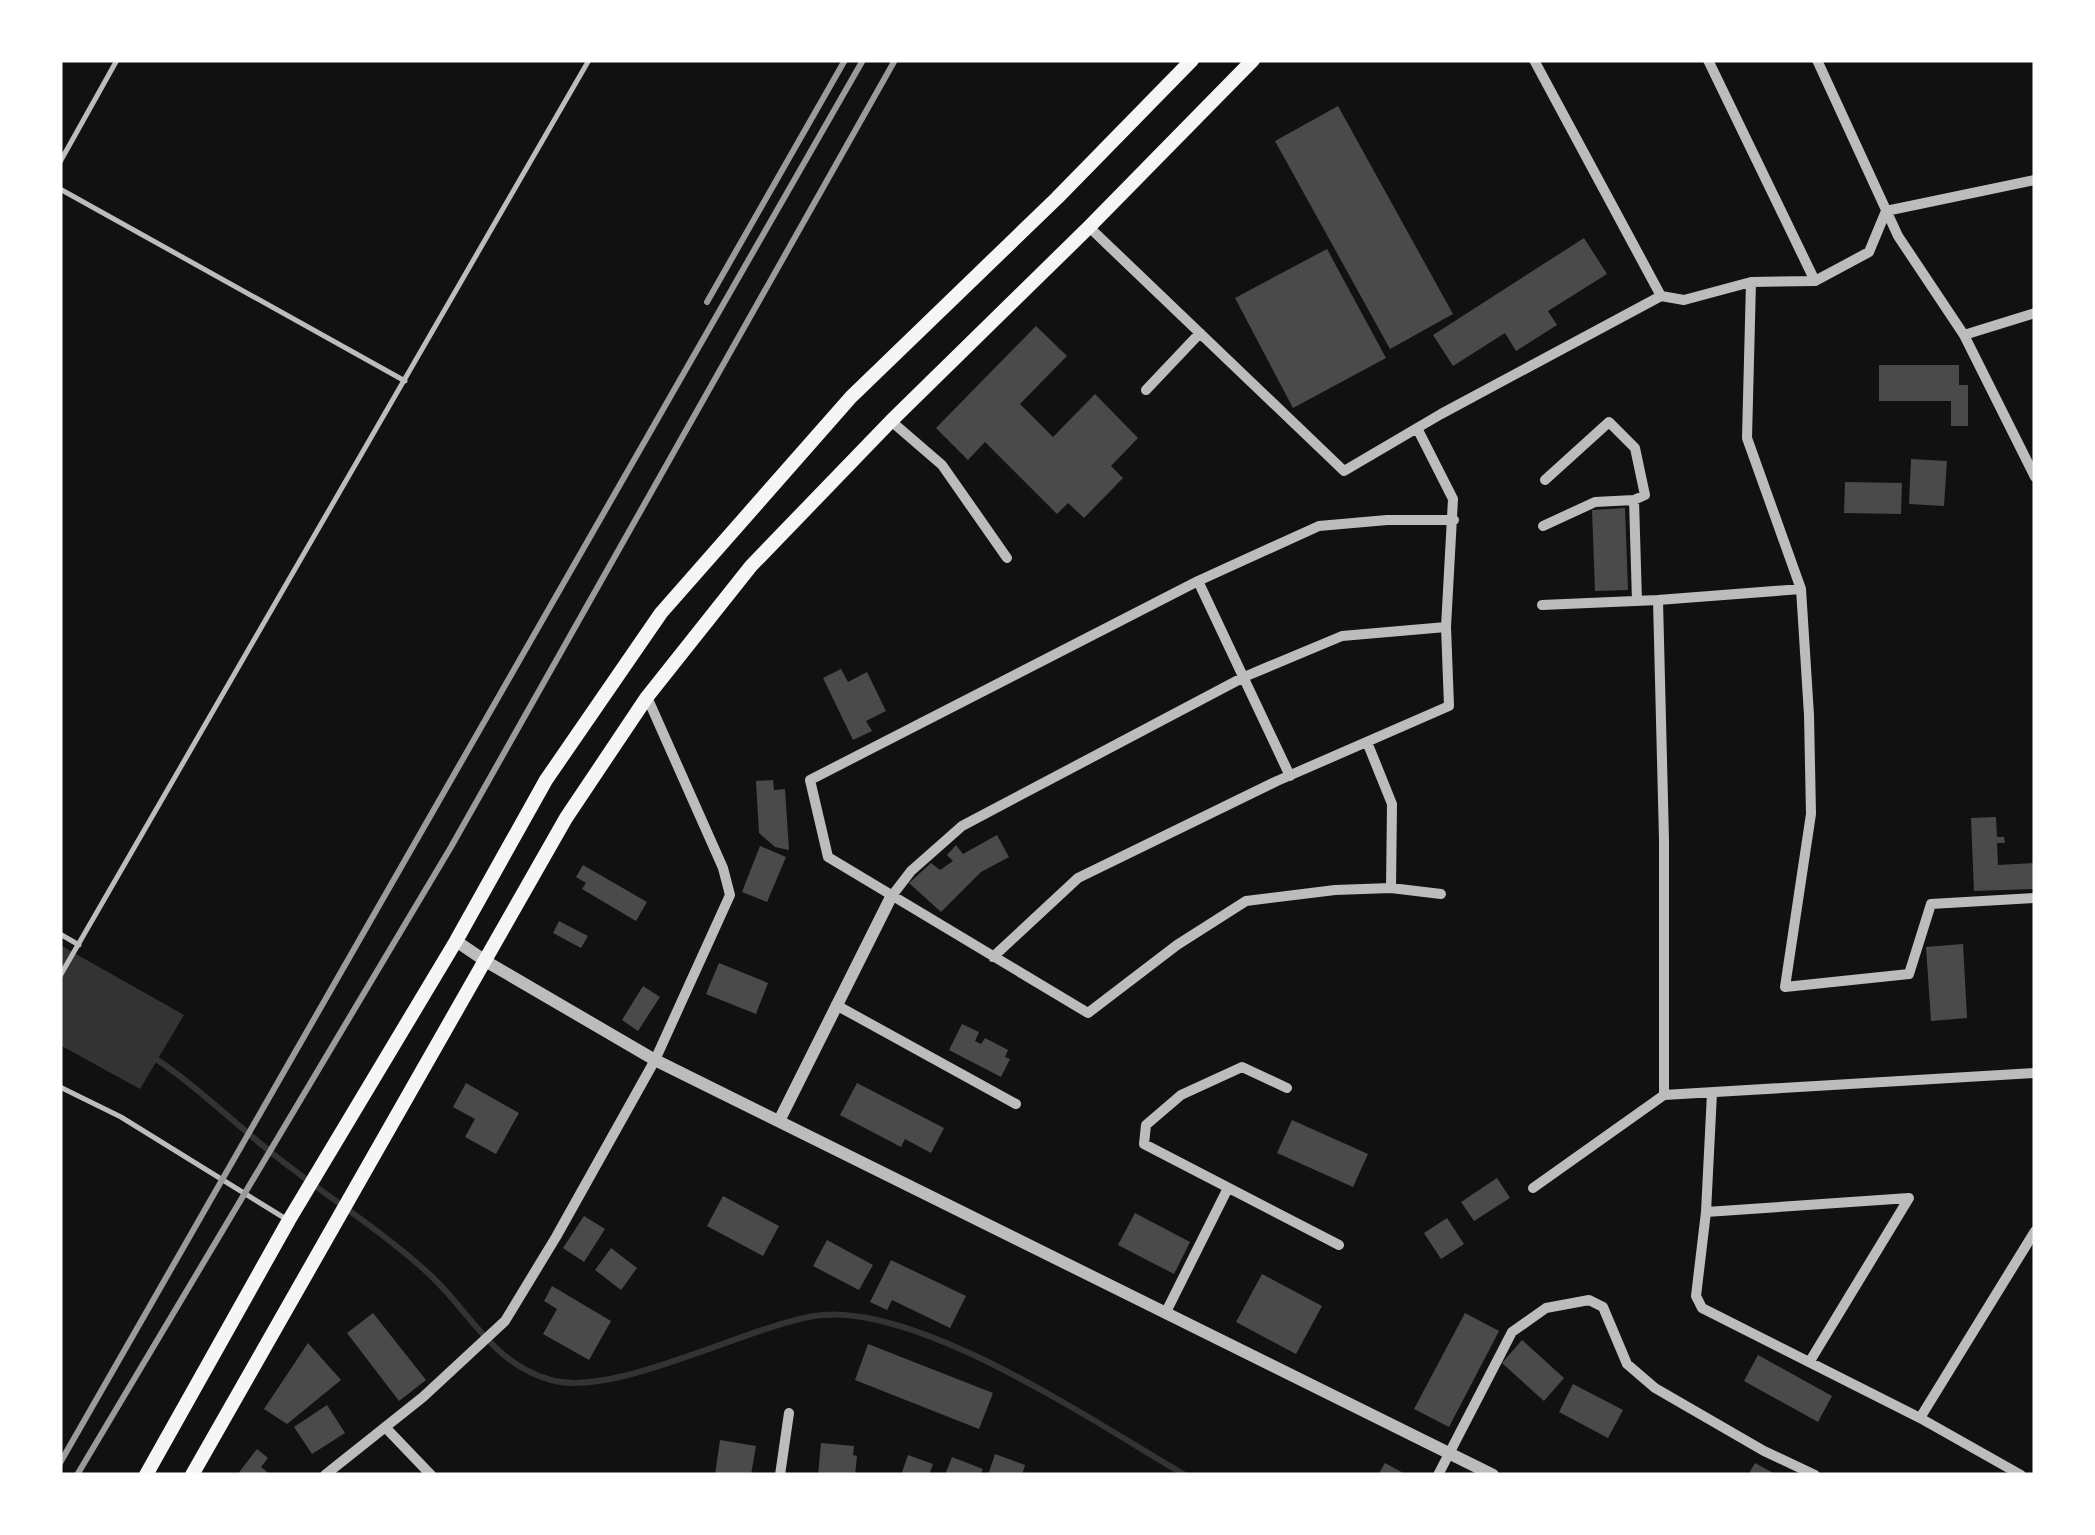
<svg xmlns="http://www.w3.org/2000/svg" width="2095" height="1535" viewBox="0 0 2095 1535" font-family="'Asap Condensed',sans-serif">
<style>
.water{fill:#333}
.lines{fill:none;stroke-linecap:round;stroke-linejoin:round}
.stream{stroke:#333;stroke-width:6}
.building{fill:#4a4a4a}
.service{stroke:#bcbcbc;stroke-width:5}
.minor{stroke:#bcbcbc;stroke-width:10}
.tertiary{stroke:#bcbcbc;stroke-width:12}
.secondary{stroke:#f5f5f5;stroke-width:14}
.rail{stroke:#9a9a9a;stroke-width:6}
</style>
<rect width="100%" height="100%" fill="#111"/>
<path class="water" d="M60,945L184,1015L140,1089L60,1045Z"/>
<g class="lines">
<path class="stream" d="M153,1057C197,1086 236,1125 277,1157C326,1196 381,1230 428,1273C470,1311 492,1364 551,1380C614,1398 743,1328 814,1316C914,1299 1097,1424 1185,1475"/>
</g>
<path class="building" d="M1338,106L1453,314L1390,349L1275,141Z
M1584,238L1607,274L1548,311L1557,325L1516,351L1505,333L1453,366L1433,335Z
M1327,249L1386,358L1293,408L1235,298Z
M1036,326L1067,356L1020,404L1053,437L1095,394L1138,438L1111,466L1123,478L1084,518L1068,503L1057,514L985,442L968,460L936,428Z
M1879,365H1959V385H1968V426H1951V401H1879Z
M1911,459L1947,461L1944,506L1909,504Z
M1845,482L1902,483L1901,514L1844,513Z
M1625,508L1628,590L1595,591L1592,510Z
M841,669L848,682L867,672L886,711L866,721L872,731L853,740L823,678Z
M773,780L774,790L785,789L789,850L775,847L759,833L756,781Z
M1996,817L1997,837H2004L2005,843H1997L1998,865L2035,863V889L1974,891L1971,818Z
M997,835L1009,857L981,872L941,912L909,883L931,863L940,870L953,861L947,855L956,845L963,854Z
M760,846L786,857L767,902L742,892Z
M583,865L647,902L636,921L582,889L586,883L576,877Z
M559,921L588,936L581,948L553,933Z
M1963,944L1967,1018L1931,1021L1926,947Z
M719,963L768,983L756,1014L706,994Z
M643,986L660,997L638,1031L622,1020Z
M962,1024L979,1032L975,1041L981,1044L985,1038L1008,1050L1005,1057L1010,1059L1001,1077L949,1050Z
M466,1083L519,1113L496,1154L465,1137L475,1119L453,1107Z
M857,1083L944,1128L931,1153L905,1139L901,1147L840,1115Z
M1292,1120L1368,1154L1353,1187L1277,1153Z
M1497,1178L1510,1198L1474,1221L1461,1202Z
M723,1196L779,1226L763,1256L707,1226Z
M1135,1213L1190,1242L1174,1274L1118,1245Z
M584,1216L605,1229L584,1262L563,1248Z
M1447,1218L1464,1244L1441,1259L1424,1233Z
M827,1240L873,1265L859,1290L813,1266Z
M611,1248L637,1268L621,1290L595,1270Z
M891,1260L966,1296L950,1328L892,1300L887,1310L870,1302Z
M1262,1274L1322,1306L1296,1354L1236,1322Z
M552,1286L611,1321L589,1360L543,1334L557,1309L544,1301Z
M373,1313L426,1380L399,1401L347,1333Z
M1465,1313L1499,1331L1449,1427L1414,1409Z
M1522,1340L1564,1378L1544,1401L1502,1363Z
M308,1343L341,1380L287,1424L264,1409Z
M868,1344L993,1393L979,1429L855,1380Z
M1758,1355L1832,1396L1818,1422L1744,1381Z
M1573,1384L1623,1410L1608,1438L1559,1412Z
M327,1405L345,1433L312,1454L294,1427Z
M720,1440L756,1446L751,1475H715Z
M821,1443L854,1446L853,1455L857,1456L855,1475H818Z
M257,1449L268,1458L261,1467L271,1475H237Z
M995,1454L1025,1465L1022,1475H988Z
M908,1455L933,1464L929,1475H901Z
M952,1457L983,1469L980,1475H945Z
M1385,1463L1407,1475H1378Z
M1755,1463L1777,1475H1748Z"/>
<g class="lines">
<path class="service" d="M60,162L117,60
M60,189L405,381
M60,934L79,945
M60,976L589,60
M60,1087L121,1117L286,1219"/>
<path class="minor" d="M1534,60L1661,296
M1708,60L1815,281
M1817,60L1898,236L1964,335L2035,477
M1886,211L2035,180
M1089,227L1344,471L1441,414L1661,296L1684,300L1751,282L1815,281L1869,252L1886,211
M1751,282L1747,438L1801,589L1809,715L1811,814L1785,987L1909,974L1931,904L2035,898
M1964,335L2035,313
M1146,390L1200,333
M891,421L942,465L1007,558
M1634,500L1637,601
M1543,526L1595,502L1634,500L1645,495L1635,448L1609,422L1545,480
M1198,581L1290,776
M1542,605L1658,600
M1367,742L1392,804L1391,888
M1441,894L1391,888L1335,890L1246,901L1177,945L1088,1013L828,857L810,780L1198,581L1319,526L1387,520H1454
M891,897L911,871L962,826L1244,677L1342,636L1446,627
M993,957L1078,878L1277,781L1449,706L1446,627L1453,499L1417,428
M836,1005L1016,1104
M1287,1088L1242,1067L1181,1095L1146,1125L1144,1144L1339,1245
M1712,1093L1706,1212L1696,1296L1702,1308L1920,1418L2021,1475
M1664,1095V840L1658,600L1801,589
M1533,1188L1664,1095L2035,1073
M1706,1212L1909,1198L1810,1361
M1166,1312L1228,1188
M1920,1418L2035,1231
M385,1427L431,1475
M325,1475L423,1397L505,1321L556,1237L655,1060L730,895L723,868L647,697
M780,1475L789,1413
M1438,1475L1512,1332L1546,1308L1589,1300L1603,1307L1627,1364L1655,1388L1764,1451L1815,1475"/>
<path class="tertiary" d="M456,941L487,962L655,1060L1493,1475
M779,1121L891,897"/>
<path class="secondary" d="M146,1475L289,1220L456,941L546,780L661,613L851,397L1057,198L1192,60
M192,1475L566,818L647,697L751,566L891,421L1089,227L1253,60"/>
<path class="rail" d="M707,302L845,60
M60,1463L863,60
M77,1475L451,847L895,60"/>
</g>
<rect width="2095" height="1535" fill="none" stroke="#ffffff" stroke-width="125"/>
</svg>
